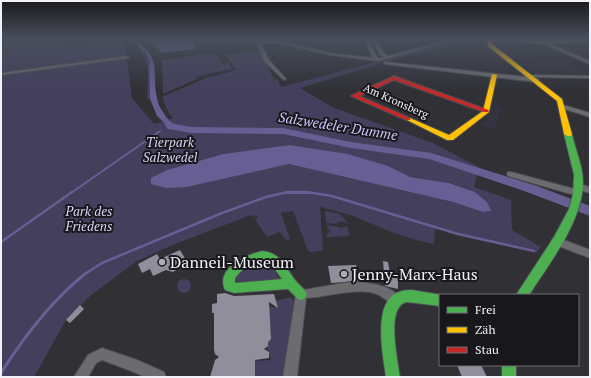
<svg xmlns="http://www.w3.org/2000/svg" width="591" height="378" viewBox="0 0 591 378" font-family="'PT Serif',serif">
<style>
.built{fill:#34333f}
.green{fill:#433f5c;fill-rule:evenodd}
.water{fill:#675e93}
.lines{fill:none;stroke-linecap:round;stroke-linejoin:round}
.stream-far2{stroke:#675e93;stroke-width:2}
.stream-far1{stroke:#675e93;stroke-width:2.5}
.stream{stroke:#675e93;stroke-width:3}
.river{fill:#675e93;fill-rule:evenodd}
.building{fill:#8f8e9a}
.street-casing{stroke:#4d4d51;stroke-width:2}
.fast-casing{stroke:#4d4d51;stroke-width:2}
.slow-casing{stroke:#4d4d51;stroke-width:2}
.jam-casing{stroke:#4d4d51;stroke-width:2}
.street{fill:#6c6c70;fill-rule:evenodd}
.fast{fill:#4caf50;fill-rule:evenodd}
.slow{fill:#ffc107;fill-rule:evenodd}
.jam{fill:#c62828;fill-rule:evenodd}
.poi-dot{fill:#aeadb3;stroke:#18171b;stroke-width:1.5}
.labels{text-anchor:middle;stroke-width:4;stroke-linejoin:round;paint-order:stroke}
.far-street-label{font-size:11px;fill:#f2f1f7;stroke:#18171b}
.park-label{font-size:13px;font-style:italic;fill:#d7d3f6;stroke:#18171b}
.water-label{font-size:14px;font-style:italic;fill:#cdc6fb;stroke:#18171b}
.near-poi-label{font-size:16px;fill:#f2f1f7;stroke:#18171b;text-anchor:start}
</style>
<rect width="100%" height="100%" fill="#303035"/>
<path class="built" d="M534,61H563L590,75H537L521,64H533L532,62H535Z
M491,105L502,107L494,130L480,125L485,120Z"/>
<path class="green" d="M1,39H68L67,45L92,42V39H124L132,98L154,124L173,118L169,114L162,97L206,78L237,70L225,55L259,50L274,79H277L281,87L380,61L383,63L300,88L334,108L433,143L479,167L474,187L511,200L512,230L541,247L536,253L435,228L434,244C405,239 380,227 353,216C342,212 331,210 320,207L323,250L312,252L308,251L293,211L281,213L290,239L286,240L280,232L267,237L255,220L258,218L257,216L254,217L251,215L175,244L137,261L90,296L66,320L34,377H1ZM289,145L355,156L410,177L449,183L475,192L487,202L483,212L453,202L289,164L187,187L167,170L223,154Z
M129,39L140,47L149,61L150,99H147C148,71 152,59 129,39Z
M461,39H475L385,62L381,61Z
M215,53L222,64L228,63L232,69L198,76L195,80L163,94L162,60Z
M325,211C334,212 344,213 347,224L341,221L336,224L326,223Z
M326,225L336,226L341,228L347,226L350,236L327,237V234L330,232Z
M265,260L271,264L279,279L237,287L233,278L247,269Z
M177 286a7 7 0 1 1 14 0a7 7 0 1 1-14 0Z
M287,298H292L294,302L284,377H255L253,375V370L255,367L252,361L271,360L267,347L269,307H277L275,301Z"/>
<path class="water" d="M131,39H136C163,62 151,69 157,98C158,107 166,116 171,123L184,127V130L169,127L157,116L150,99L149,61L146,54Z
M149,39H192L196,49L162,53Z
M289,145L348,154L388,166L410,177L449,183L475,192L487,202L491,211L483,212L453,202L289,164L187,187L166,188L151,184V178L167,170L223,154Z"/>
<g class="lines">
<path class="stream-far2" d="M71,193L160,131
M284,193H312"/>
<path class="stream-far1" d="M1,242L72,192
M85,274L102,263L222,213L266,197L288,192H307L332,196L458,234L534,251"/>
<path class="stream" d="M1,373C25,335 51,301 86,273"/>
<path class="river" d="M169,121L175,124L192,127L283,128L351,142L431,153L537,186L590,206V216L527,192L429,159L351,148L283,134L192,133L168,129L164,124Z"/>
</g>
<path class="building" d="M180,250L186,260L176,265V270L173,272L166,270L153,276L150,269L142,273L138,264L157,254L160,259Z
M383,261L388,262L390,274H393L394,277L398,278V289L385,286Z
M356,265L360,281L331,283L328,266Z
M225,293L234,296L274,294L278,308L269,302L271,339L268,342V346L264,349L269,352V358L255,360V377H210L215,360L219,357L215,354L214,350V313H212V304L217,303V294Z
M80,305L84,309L70,323L66,320Z
M457,365H481L487,377H462Z"/>
<g class="lines">
<g class="street-casing">
<path id="street" d="M255,39H257L258,41H279L330,53L373,58L364,39H368L377,57L379,58L385,57L380,55L372,39H376L384,53L389,56L453,39H459L378,61L330,55L279,43H260L269,60L286,79L284,80L265,62Z
M545,42L590,61V64L544,44Z
M127,56L129,57V58L1,75V73Z
M386,62L536,78L539,80L536,82L384,64V62Z
M529,75L590,76V78L531,77L529,76Z
M563,105L590,113V117L561,108L560,107Z
M508,172H511L578,190L582,193L578,196L508,176L507,174Z
M579,184L590,187V193L576,189L575,187Z
M556,237L590,250V258L553,244L551,241L553,238Z
M350,282C365,282 393,284 401,300L399,304L395,305C387,302 382,295 374,293C352,288 328,297 306,298L297,377H283L296,294L297,291Z
M102,348L137,360L164,372L166,377H145L134,372L102,360L96,363L88,377H74L88,355Z"/>
</g>
<g class="fast-casing">
<path id="fast" d="M499,39L543,42L590,39V41L543,44Z
M565,132H568L572,134C575,149 583,166 583,182C583,221 549,264 529,295H516L554,237L569,209L573,194L574,175L564,134Z
M263,251C281,253 285,267 295,280C299,285 304,288 307,294L305,298L301,300L297,298L288,289L234,293L225,290C215,268 247,254 263,251ZM263,260L271,264L282,279L235,283V278C242,269 252,262 263,260Z
M412,290L442,295H440V306L407,302C385,306 398,362 400,377H386C383,357 374,311 392,296C397,291 405,290 412,290Z
M502,365H516V377H502Z"/>
</g>
<g class="slow-casing">
<path id="slow" d="M489,39H493L491,42L493,45L562,99L572,134L571,136H568L564,134L557,101L489,47L487,42Z
M492,74L497,75L489,112L453,140H447L405,119L406,118H410L449,135L483,111Z"/>
</g>
<g class="jam-casing">
<path id="jam" d="M394,76L488,110L489,111L488,112H484L394,80L359,96L410,118V120H406L351,96Z"/>
</g>
<use href="#street" class="street"/>
<use href="#fast" class="fast"/>
<use href="#slow" class="slow"/>
<use href="#jam" class="jam"/>
</g>
<linearGradient id="sky" x2="0" y2="1"><stop stop-color="#1a1a1d"/><stop offset="0.42" stop-color="#484e5c"/><stop offset="1" stop-color="#484e5c" stop-opacity="0"/></linearGradient>
<rect width="591" height="92" fill="url(#sky)"/>
<g class="poi-dot">
<circle cx="162" cy="262" r="4"/>
<circle cx="344" cy="274" r="4"/>
</g>
<g class="labels">
<g class="far-street-label">
<text transform="translate(396 101) rotate(24)" y="4">Am Kronsberg</text>
</g>
<g class="park-label">
<text x="170" y="147">Tierpark<tspan x="170" dy="15">Salzwedel</tspan></text>
<text x="89" y="216">Park des<tspan x="89" dy="15">Friedens</tspan></text>
</g>
<g class="water-label">
<text transform="translate(338 126) rotate(9)" y="5">Salzwedeler Dumme</text>
</g>
<g class="near-poi-label">
<text x="170" y="268">Danneil-Museum</text>
<text x="352" y="280">Jenny-Marx-Haus</text>
</g>
</g>
<rect width="591" height="378" fill="none" stroke="#f2f1f7" stroke-width="4"/>
<rect x="439" y="294" width="140" height="72" fill="#18171b" stroke="#6f6e73"/>
<rect x="447" y="307" width="20" height="6" fill="#4caf50" stroke="#6f6e73"/>
<text x="475" y="314" font-size="12" fill="#f2f1f7">Frei</text>
<rect x="447" y="327" width="20" height="6" fill="#ffc107" stroke="#6f6e73"/>
<text x="475" y="334" font-size="12" fill="#f2f1f7">Zäh</text>
<rect x="447" y="347" width="20" height="6" fill="#c62828" stroke="#6f6e73"/>
<text x="475" y="354" font-size="12" fill="#f2f1f7">Stau</text>
</svg>
